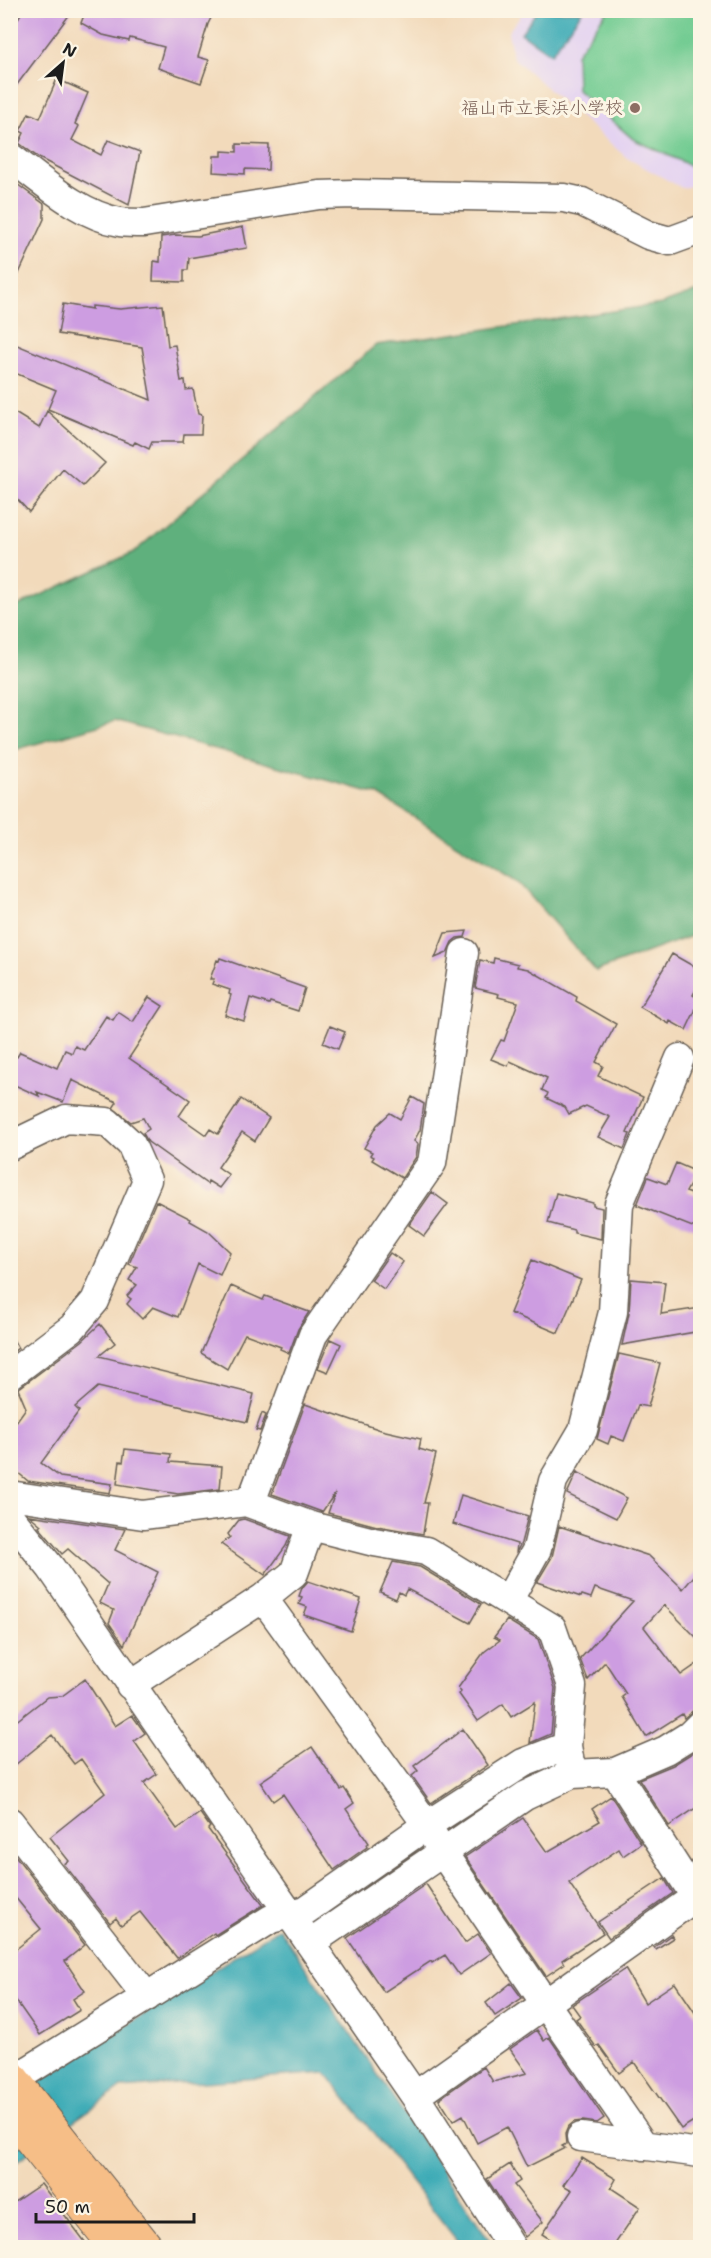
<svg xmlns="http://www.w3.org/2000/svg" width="711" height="2258" viewBox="0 0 711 2258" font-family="'Shantell Sans','Klee One',sans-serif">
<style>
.built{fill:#e4d3f1}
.green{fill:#73cc93;stroke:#487458;stroke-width:1.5}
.forest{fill:#5eb07d;stroke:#3d664c;stroke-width:1.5}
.water{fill:#3aaab6;stroke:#2b6369;stroke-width:1.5}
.building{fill:#cd9de1}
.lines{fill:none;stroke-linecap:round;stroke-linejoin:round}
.minor-casing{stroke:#675e54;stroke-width:31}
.major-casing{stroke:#675e54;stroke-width:35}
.minor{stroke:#fff;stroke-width:28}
.major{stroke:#f6be87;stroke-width:33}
.education-dot{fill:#8d6e63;stroke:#fcf5e5;stroke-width:2}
.labels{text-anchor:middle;stroke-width:6;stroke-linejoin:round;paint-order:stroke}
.education-label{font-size:18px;fill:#785e54;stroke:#fcf5e5;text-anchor:end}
</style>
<rect width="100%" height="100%" fill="#fcf5e5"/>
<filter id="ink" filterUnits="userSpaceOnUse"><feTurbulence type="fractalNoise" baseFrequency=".0167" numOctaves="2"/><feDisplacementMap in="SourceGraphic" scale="12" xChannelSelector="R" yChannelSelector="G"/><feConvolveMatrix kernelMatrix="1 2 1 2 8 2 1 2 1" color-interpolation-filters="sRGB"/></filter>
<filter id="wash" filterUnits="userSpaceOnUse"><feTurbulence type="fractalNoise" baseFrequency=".008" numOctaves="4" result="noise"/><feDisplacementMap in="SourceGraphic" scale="24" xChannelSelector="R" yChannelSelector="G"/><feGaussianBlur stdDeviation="1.35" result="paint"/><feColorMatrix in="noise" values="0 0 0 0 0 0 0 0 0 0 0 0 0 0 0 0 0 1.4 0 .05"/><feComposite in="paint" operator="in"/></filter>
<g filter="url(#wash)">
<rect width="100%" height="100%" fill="#f2dabb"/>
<path class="built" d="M524,11H700V184L682,188L627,158L513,58L508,32Z"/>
<path class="green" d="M607,11H700V165L691,166L633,139L577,90L576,54Z"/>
<path class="forest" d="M700,290V933L596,971L518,882L377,794L115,721L11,751V609L134,552L376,345L662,304Z"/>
<path class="water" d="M537,11H582L551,54L521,33Z
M279,1928L494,2247H462L326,2073L121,2088L11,2165V2099Z"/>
<g id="blocks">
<path class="building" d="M23,10H73L10,94V32Z
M86,10H215L208,24L198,57L209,60L201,83L158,68L164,47L130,38L129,41L103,35L81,23Z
M57,79L88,93L75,124L79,126L72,140L101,155L108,140L140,152L129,205L39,158L19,143L24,133L20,131L29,113L40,118Z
M237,144L269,145L268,170L245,169V174L213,172L214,156H222V151L237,152Z
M10,179L44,204V219L10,293Z
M243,227L247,248L189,258L188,270H184V282L153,281L154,261L160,262L161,237L175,235L198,236Z
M63,304L92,309V306L120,309L163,305L168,346L175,345L181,381L185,380L186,390L193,389L198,414L202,415L201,434H184L183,442H152L149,449L135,442L133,445L48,409L56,390L10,371V342L151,400L142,347L58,334Z
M10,410L39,428L47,411L105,463L83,486L63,469L29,512L10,491Z
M467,931L465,937L457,938L452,942L447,953L435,958L445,933Z
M672,954L700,970V982L693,995L698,998L695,1011L686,1030L670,1021L669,1024L640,1007Z
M220,958L305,988L298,1011L270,1002L269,1004L250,998L244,1021L225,1015L231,995L229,994L230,990L212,984L214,979H210L217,960L219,961Z
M494,958L518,964L517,967L528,969L577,997L576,1001L616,1024L596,1062L603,1066L598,1076L643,1097L627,1133L630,1134L624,1149L598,1137L610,1117L586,1106L569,1114L565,1107L546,1098L548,1093L542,1090L547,1078L510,1061L508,1066L491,1059L501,1040L504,1041L518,1002L498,997L499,994L475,988L480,960L493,963Z
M149,997L163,1006L129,1058L190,1100L179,1116L206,1135L210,1129L218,1134L241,1099L269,1118L255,1141L242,1132L218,1167L229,1175L219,1188L208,1181L207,1184L148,1142L143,1133L149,1129L143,1118L131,1122L113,1108L117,1102L72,1080L63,1102L37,1092L39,1096L10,1083V1053L17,1057L20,1052L57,1068L65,1050L72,1053L75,1046L84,1050L106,1016L113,1020L118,1012L133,1022Z
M330,1026L345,1032L338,1049L323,1043Z
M412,1097L424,1104L420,1130L414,1141L418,1144L416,1157L402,1178L372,1160L374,1157L370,1155L372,1152L364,1148L377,1125L390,1113L400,1119Z
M676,1163L697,1172L686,1192L700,1197V1230L637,1205L648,1177L667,1184Z
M432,1192L448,1204L424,1236L409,1225Z
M556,1193L593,1203V1206L602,1208L601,1239L574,1233V1230L548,1223Z
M156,1201L191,1219L190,1221L208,1231L230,1252L220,1275L198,1264L178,1317L153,1307L142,1319L127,1304L131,1299L127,1296L137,1285L129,1280L137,1267L129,1264Z
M390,1253L403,1262L384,1289L371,1280Z
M532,1260L581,1280L558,1333L510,1313Z
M631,1279L665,1282L661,1314L700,1308V1331L622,1345L629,1313Z
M231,1286L263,1300L265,1296L309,1312L298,1329L289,1353L280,1349L281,1347L245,1334L227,1369L201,1353Z
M100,1324L115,1343L99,1356L254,1394L247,1422L98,1387L75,1407L79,1411L41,1463L60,1477L112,1484L110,1493L28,1481L10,1466V1425L16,1422L26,1408L18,1389L82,1341Z
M10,1334L18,1348L10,1354Z
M330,1339L341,1344L328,1372L318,1368Z
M619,1354L660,1363L648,1407L638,1405L624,1441L611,1436L608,1444L597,1439Z
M305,1404L381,1430L421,1439L419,1449L436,1454L424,1503H428L423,1534L377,1526L328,1513L335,1493L322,1512L272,1494Z
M262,1413L266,1415L260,1431L256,1430Z
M125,1449L171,1454L170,1462L222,1466L220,1489L178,1494L117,1484L120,1461L123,1462Z
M577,1472L627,1498L616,1518L567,1494Z
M461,1495L528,1516L521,1543L516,1553L517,1544L453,1524Z
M29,1515L125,1529L115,1550L158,1572L124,1645L109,1623L114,1610L100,1603L108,1584L68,1549L62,1554L39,1527L41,1525Z
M244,1519L290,1536L286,1546L265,1575L221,1544L230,1537L228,1534L239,1520Z
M559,1526L649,1556L683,1589L700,1569V1641L664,1605L644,1627L681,1675L700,1662V1709H695L684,1718L682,1714L646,1737L622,1697L626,1694L605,1662L588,1680L580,1659L633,1601L595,1588L591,1598L582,1595L581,1597L537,1582L552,1557Z
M393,1562L420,1567L481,1604L470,1623L407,1589L404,1595L399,1592L396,1599L380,1592Z
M308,1581L361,1599L351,1631L304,1615L307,1607L299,1604L302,1597L299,1596L302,1588Z
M507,1620L538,1639L555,1688L551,1734L530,1743L535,1702L511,1717L503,1704L478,1721L459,1694L461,1692L458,1688L484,1652L500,1640L494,1637Z
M85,1679L115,1726L132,1715L145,1733L134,1741L157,1774L144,1783L177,1829L200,1813L210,1827L208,1829L263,1905L215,1935L214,1933L177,1958L140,1912L121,1925L116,1918L110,1923L64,1864L69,1861L50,1837L105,1793L81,1759L74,1764L52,1735L10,1769V1726L47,1697L62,1696Z
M463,1729L488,1765L431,1803L412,1776L418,1771L414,1766Z
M312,1747L341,1790L344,1788L354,1803L346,1809L369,1843L366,1845L367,1847L334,1870L283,1794L273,1801L260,1782Z
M700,1748V1805L669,1826L639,1779L673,1765Z
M611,1796L641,1843L623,1856L619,1849L569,1883L603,1933L562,1960L564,1964L546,1976L465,1857L523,1818L547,1852L600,1821L592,1809Z
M10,1849L85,1945L65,1961L85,1991L73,1999L80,2010L40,2035L10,1992V1954L41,1929L10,1891Z
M664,1878L673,1893L609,1938L598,1922Z
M426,1884L465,1943L478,1934L491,1953L459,1975L445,1955L432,1963L431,1961L384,1992L347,1938Z
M671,1935L673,1938L656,1949L654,1947Z
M625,1969L645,2003L675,1983L700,2020V2117L681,2129L634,2062L619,2073L599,2045L596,2047L576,2019L580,2016L572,2005Z
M511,1983L522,1998L495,2016L486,2003Z
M537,2030L544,2041L549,2037L604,2118L597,2123L583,2121L574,2122L568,2127L565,2134L566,2144L562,2146L565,2148L527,2167L507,2127L477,2143L463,2115L453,2121L439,2099L484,2067L493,2082L527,2073L510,2049Z
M582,2158L616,2179L611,2188L640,2207L613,2247H562L542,2234L572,2190L563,2185Z
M510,2164L520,2181L514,2185L543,2222L525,2237L487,2179Z
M41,2184L89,2247H16L10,2240V2205Z"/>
</g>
</g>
<g filter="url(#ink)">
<use href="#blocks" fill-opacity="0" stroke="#675e54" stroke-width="1.5"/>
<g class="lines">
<g class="minor-casing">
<path id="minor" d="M10,157C43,181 79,215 120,222C128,223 136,223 144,223L319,195L354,194L564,198L582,202L648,235L670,241L700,230
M10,1146L66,1119L107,1122L131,1144L147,1180L95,1301L72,1328L10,1375
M10,1495L143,1515L246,1502L311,1526L374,1542L426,1551L552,1628L572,1686L567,1746L572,1774
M246,1502L254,1494L313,1335L432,1163L464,953
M10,1517L51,1568L415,2096L512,2248
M263,1598L427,1825L443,1853L545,2003L644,2146
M508,1601L537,1549L553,1481L583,1430L613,1312L619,1204L680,1058
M130,1685L263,1598L294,1573L311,1526
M615,1772L700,1904
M10,1822L147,1997
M310,1943L525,1796L572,1774L615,1772L666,1750L690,1735L700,1725
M10,2082L271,1919L306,1910L427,1825L523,1763L567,1746
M415,2096L700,1894
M581,2137L700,2153"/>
</g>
<g class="major-casing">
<path id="major" d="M10,2076L147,2248
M10,2113L117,2248"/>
</g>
<use href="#minor" class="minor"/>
<use href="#major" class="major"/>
</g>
</g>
<circle class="education-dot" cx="635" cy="108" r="6"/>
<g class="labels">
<g class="education-label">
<text x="623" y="114">福山市立長浜小学校</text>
</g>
</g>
<rect width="711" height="2258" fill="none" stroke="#fcf5e5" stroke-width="36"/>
<g transform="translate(63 63) rotate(28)" stroke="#fcf5e5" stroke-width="4.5" paint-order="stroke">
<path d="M0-4.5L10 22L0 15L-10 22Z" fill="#1c1c1c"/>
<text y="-9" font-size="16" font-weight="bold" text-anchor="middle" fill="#1c1c1c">N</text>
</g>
<path d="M36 2213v9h158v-9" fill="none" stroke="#1c1c1c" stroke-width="3"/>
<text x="45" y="2213" font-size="18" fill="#1c1c1c" stroke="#fcf5e5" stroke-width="4.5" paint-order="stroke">50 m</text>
</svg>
